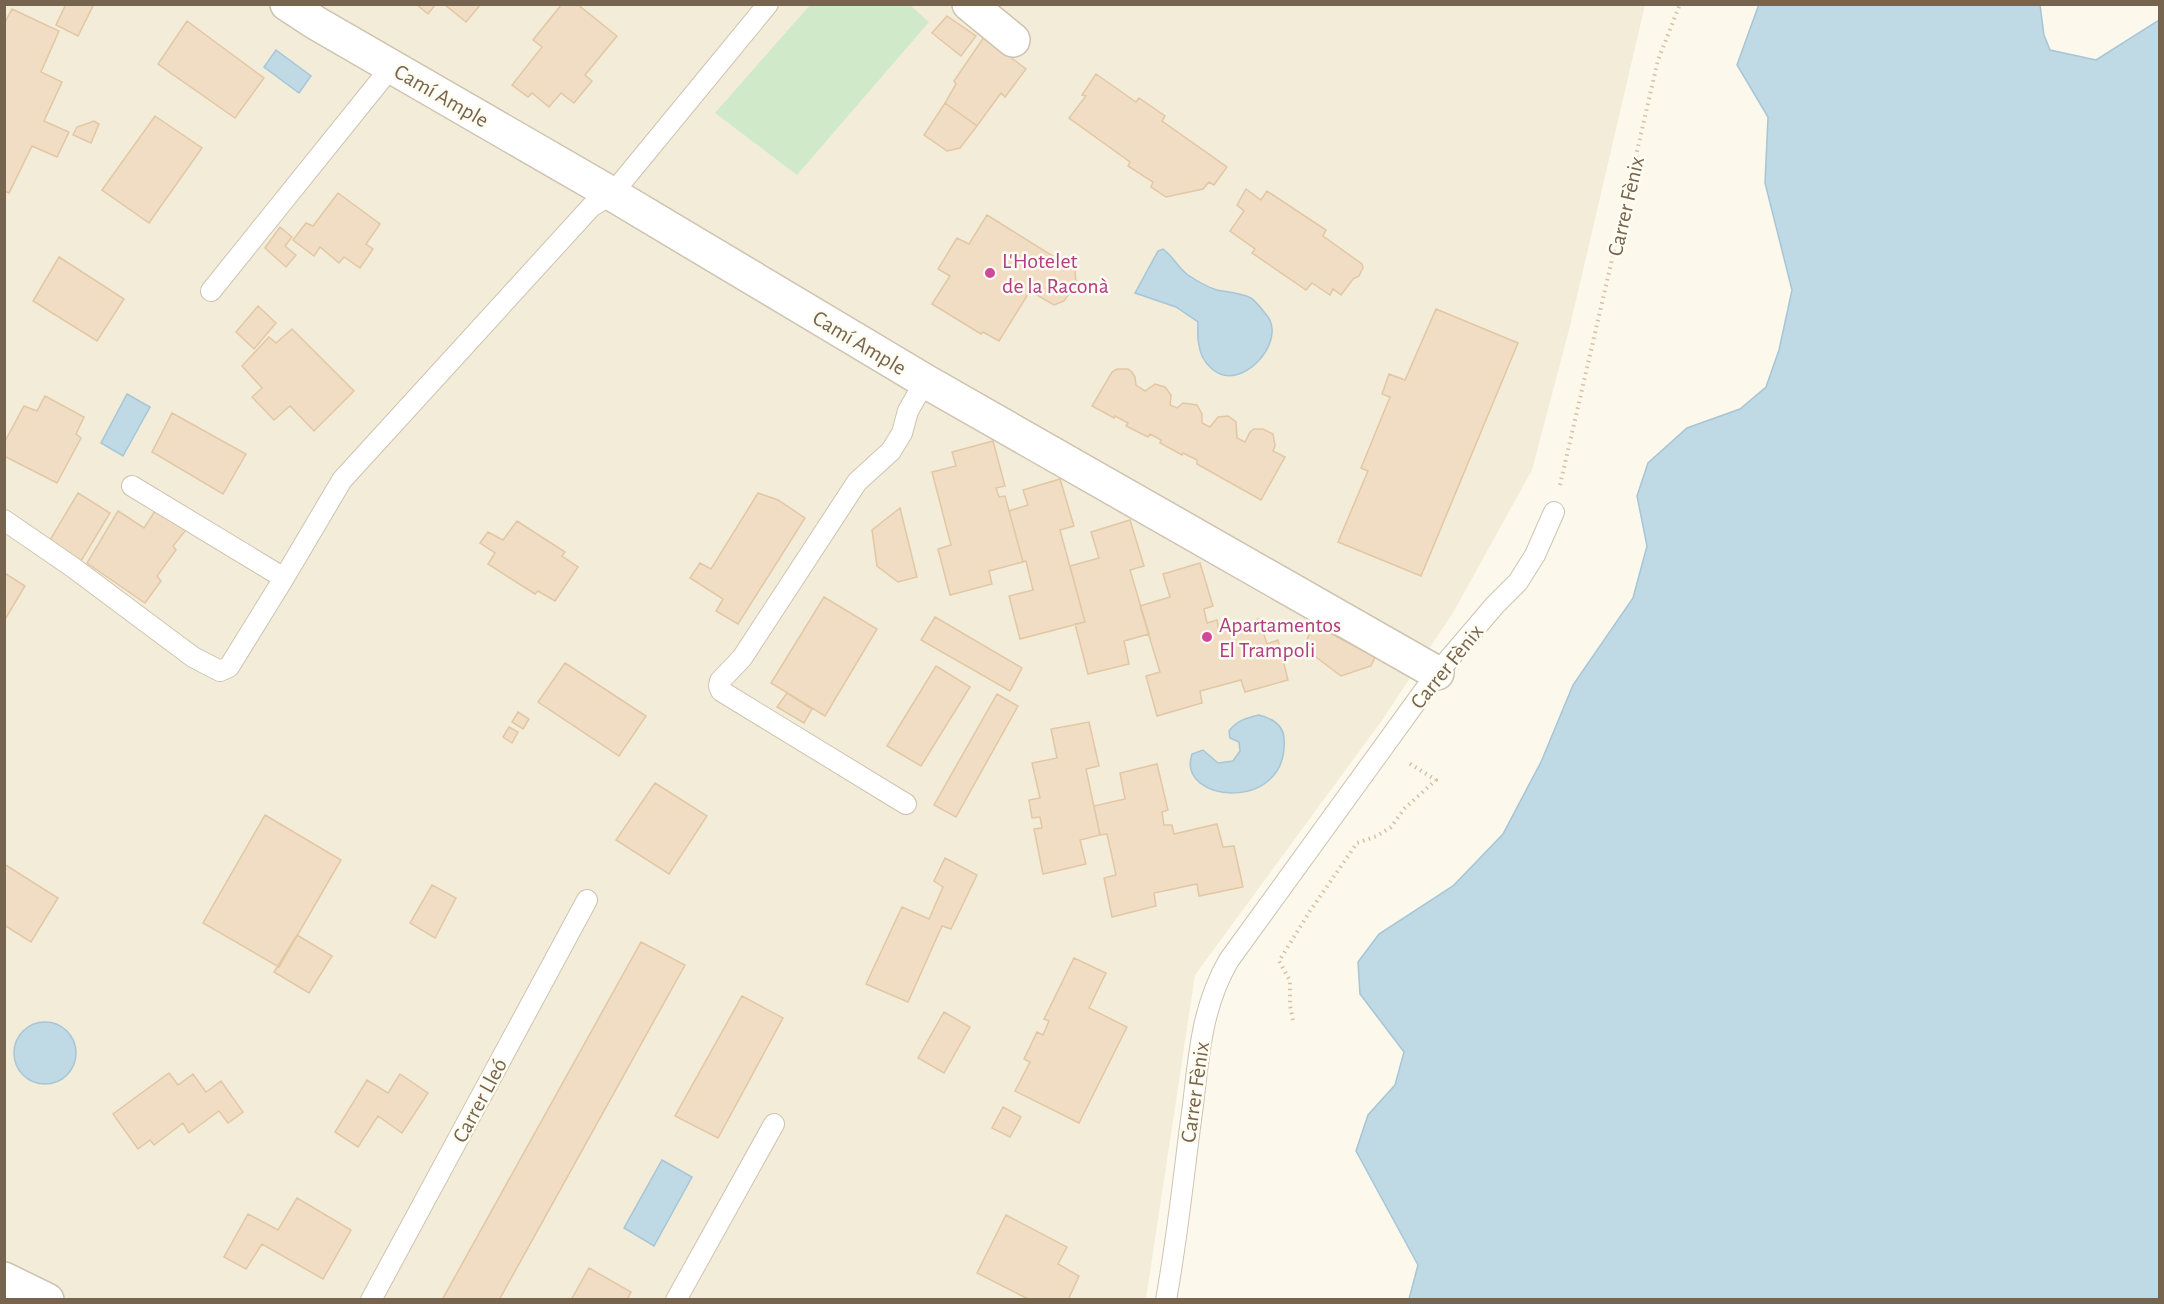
<svg xmlns="http://www.w3.org/2000/svg" width="2164" height="1304" viewBox="0 0 2164 1304" font-family="'Alegreya Sans',sans-serif">
<style>
.residential{fill:#f3ecd9}
.green{fill:#d0eac9}
.water{fill:#bfd9e5;stroke:#a6c6d7;stroke-width:1.5}
.building{fill:#f0ddc3;stroke:#e2c7a4;stroke-width:1.5}
.lines{fill:none;stroke-linecap:round;stroke-linejoin:round}
.lane-casing{stroke:#cec3b0;stroke-width:22}
.street-casing{stroke:#cec3b0;stroke-width:36}
.path{stroke:#d6c1a6;stroke-width:4;stroke-dasharray:1.5 4.5;stroke-linecap:butt}
.lane{stroke:#fff;stroke-width:20}
.street{stroke:#fff;stroke-width:33}
.hotel-dot{fill:#d1479c;stroke:#fefcf1;stroke-width:2}
.labels{text-anchor:middle;stroke-width:5;stroke-linejoin:round;paint-order:stroke}
.street-label{font-size:22px;fill:#76644e;stroke:#fefcf1}
.hotel-label{font-size:22px;fill:#b23c85;stroke:#fefcf1;text-anchor:start}
</style>
<rect width="100%" height="100%" fill="#fcf8eb"/>
<path class="residential" d="M5,5H1645L1570,326L1532,470L1454,611L1383,719L1195,975L1146,1299L5,1300Z"/>
<path class="green" d="M810,5H910L929,22L797,175L715,113Z"/>
<path class="water" d="M1759,4L2040,5L2044,35L2050,50L2096,60L2159,20V1299H1409L1418,1265L1356,1151L1368,1115L1395,1085L1404,1052L1360,994L1358,962L1379,934L1453,886L1503,834L1541,762L1573,685L1633,598L1647,546L1637,496L1648,463L1687,428L1740,409L1766,387L1779,350L1792,290L1765,183L1768,117L1737,65Z
M276,50L311,76L299,93L264,67Z
M1163,249C1173,256 1178,268 1188,275C1197,281 1207,287 1217,290C1227,292 1239,293 1249,297C1256,300 1263,311 1268,317C1286,342 1241,394 1212,369C1205,363 1200,354 1199,345C1197,338 1198,329 1198,322L1176,307L1135,293L1158,251Z
M127,394L150,407L123,456L101,443Z
M1259,715C1271,718 1283,724 1284,738C1290,814 1175,803 1192,754L1203,750L1218,763L1233,761L1240,751L1239,742L1230,738L1229,731C1236,721 1246,718 1259,715Z
M14 1053a31 31 0 1 1 62 0a31 31 0 1 1-62 0Z
M662,1160L692,1177L654,1246L624,1228Z"/>
<path class="building" d="M66,4H94L78,36L56,25Z
M416,4H436L428,14Z
M444,4H481L466,22Z
M562,4H577L617,36L585,75L592,81L574,103L561,93L549,107L532,93L528,97L512,85L542,47L533,40Z
M12,9L59,31L41,72L62,82L44,121L69,132L57,157L32,146L9,193L4,191V24Z
M947,16L976,36L961,56L932,33Z
M187,21L264,78L235,118L158,64Z
M984,37L1026,69L1005,97L1001,93L977,126L945,103L956,84L954,81Z
M1096,74L1136,102L1139,98L1165,116L1162,121L1227,167L1214,185L1209,182L1203,189L1166,197L1151,187L1153,182L1128,166L1130,162L1069,118L1086,96L1082,95Z
M945,103L977,126L960,148L947,151L924,135Z
M155,116L202,148L149,223L102,190Z
M94,121L99,124L91,143L73,135L77,127Z
M1246,189L1261,200L1267,191L1326,230L1323,236L1362,264L1363,268L1359,276L1353,279L1341,295L1333,289L1330,295L1312,283L1306,290L1252,253L1255,249L1230,231L1244,211L1237,205Z
M338,193L380,224L366,244L373,249L360,268L344,257L339,263L320,247L314,256L293,240L306,223L313,226Z
M987,215L1075,270L1076,284L1064,301L1054,305L1030,291L999,341L983,332L981,334L932,304L950,276L938,269L957,238L969,244Z
M280,227L292,237L285,246L296,255L286,267L265,248Z
M59,257L124,299L97,341L33,301Z
M258,306L276,323L254,349L236,332Z
M1436,309L1518,343L1421,576L1338,542L1368,471L1361,468L1390,397L1382,394L1389,374L1405,380Z
M292,329L354,391L314,431L290,406L274,420L252,397L262,388L242,366L269,337L276,343Z
M1117,369H1128L1132,372L1135,377L1136,385L1145,391L1155,384L1165,387L1171,395L1170,405L1177,408L1183,403L1197,405L1202,414V423L1210,427L1218,417L1228,416L1236,422L1237,438L1245,442L1250,432L1254,429H1263L1273,434L1275,446L1273,451L1285,457L1261,500L1197,464V460L1183,453L1182,455L1160,443L1161,440L1150,434L1148,437L1126,426L1128,423L1115,416L1114,418L1092,406L1112,372Z
M45,396L84,417L76,434L81,438L57,483L4,456V443L24,406L37,411Z
M172,413L246,454L223,494L152,452Z
M993,441L1005,486L996,488L999,497L1005,496L1023,562L989,571L992,584L950,595L938,549L951,545L932,472L956,466L952,452Z
M1060,479L1074,526L1060,530L1085,622L1020,639L1009,596L1033,590L1026,561L1023,562L1009,511L1028,505L1023,490Z
M78,493L110,513L81,561L50,540Z
M758,493L778,500L805,518L738,624L716,611L723,599L690,578L700,563L711,569Z
M900,508L917,577L898,582L877,566L872,530Z
M118,511L144,528L155,511L186,530L173,546L176,550L157,576L161,581L145,603L87,563Z
M1130,520L1144,566L1130,570L1149,634L1124,641L1129,664L1088,674L1075,624L1085,622L1070,566L1099,558L1091,532Z
M517,521L565,552L562,556L578,567L555,601L538,591L535,594L488,564L495,553L480,543L488,532L503,540Z
M1200,563L1213,606L1204,609L1207,623L1217,620L1219,631L1259,619L1267,644L1278,640L1288,680L1245,692L1241,680L1200,691L1202,703L1157,716L1146,676L1160,672L1140,606L1170,597L1163,574Z
M6,574L25,586L4,621V577Z
M824,597L877,629L825,716L771,683Z
M935,617L1022,668L1010,691L921,640Z
M1313,624L1375,657L1371,666L1341,676L1304,648Z
M565,663L646,716L619,756L538,702Z
M936,666L970,687L921,766L887,746Z
M787,693L812,709L804,723L777,707Z
M997,694L1018,706L956,817L934,805Z
M518,712L529,719L523,729L512,722Z
M1089,722L1099,766L1086,769L1100,835L1080,840L1086,864L1043,874L1034,829L1042,828L1040,817L1032,818L1029,800L1040,798L1032,763L1057,758L1051,729Z
M509,727L518,732L512,743L503,737Z
M1157,764L1168,810L1162,812L1164,825H1172L1174,834L1217,824L1223,847L1234,846L1243,887L1199,896L1197,884L1154,893L1156,906L1112,917L1104,878L1116,875L1107,834L1100,835L1094,806L1125,799L1120,773Z
M655,783L707,816L669,874L616,840Z
M265,815L341,860L279,967L203,923Z
M945,858L977,875L951,929L942,926L908,1002L866,984L902,907L929,919L943,887L934,881Z
M4,864L58,898L31,942L4,925Z
M432,885L456,898L435,938L410,923Z
M297,935L332,956L309,993L274,972Z
M641,942L685,965L499,1300H442Z
M1074,958L1106,973L1089,1008L1127,1027L1079,1123L1015,1091L1030,1062L1024,1059L1037,1032L1043,1035L1049,1021L1044,1019Z
M742,996L783,1018L718,1138L675,1116Z
M944,1012L970,1027L944,1073L918,1058Z
M169,1073L178,1085L193,1074L206,1092L221,1081L243,1112L228,1123L219,1111L189,1133L183,1123L154,1145L150,1140L138,1149L113,1114Z
M400,1074L428,1093L402,1133L378,1116L358,1147L335,1132L367,1080L388,1093Z
M1003,1107L1021,1117L1010,1137L992,1128Z
M297,1198L351,1230L323,1279L262,1244L246,1269L224,1257L248,1214L278,1230Z
M1006,1215L1067,1247L1058,1264L1079,1276L1068,1300H1030L977,1273Z
M589,1268L631,1292L627,1300H571Z"/>
<g class="lines">
<g class="lane-casing">
<path id="lane" d="M211,291L392,66
M132,486L284,578L342,480L591,207L612,194L768,4
M4,520L71,566L193,657L220,671L229,667L284,578
M906,804L721,691L719,686L720,681L742,658L857,482L891,451L902,433L908,411L925,381
M371,1300L587,900
M676,1300L774,1124
M1166,1300C1178,1235 1184,1170 1193,1105C1199,1054 1202,1006 1229,960L1437,673L1495,605L1518,582L1535,555L1554,512"/>
</g>
<g class="street-casing">
<path id="street" d="M287,4L316,23L612,194L925,381L1437,673
M969,4L1013,40
M4,1279L47,1300"/>
</g>
<path class="path" d="M1560,485L1658,60L1680,4
M1293,1020L1290,1005V981L1279,961L1310,911L1357,843L1377,836L1391,827L1405,808L1436,780L1407,762"/>
<use href="#lane" class="lane"/>
<use href="#street" class="street"/>
</g>
<g class="hotel-dot">
<circle cx="990" cy="273" r="6"/>
<circle cx="1207" cy="637" r="6"/>
</g>
<g class="labels">
<g class="street-label">
<text transform="translate(442 95) rotate(30)" y="8">Camí Ample</text>
<text transform="translate(1625 206) rotate(-77)" y="8">Carrer Fènix</text>
<text transform="translate(860 342) rotate(31)" y="8">Camí Ample</text>
<text transform="translate(1446 666) rotate(-51)" y="8">Carrer Fènix</text>
<text transform="translate(1194 1092) rotate(-82)" y="8">Carrer Fènix</text>
<text transform="translate(479 1100) rotate(-62)" y="8">Carrer Lleó</text>
</g>
<g class="hotel-label">
<text x="1002" y="268">L'Hotelet<tspan x="1002" dy="25">de la Raconà</tspan></text>
<text x="1219" y="632">Apartamentos<tspan x="1219" dy="25">El Trampoli</tspan></text>
</g>
</g>
<rect width="2164" height="1304" fill="none" stroke="#76644e" stroke-width="12"/>
</svg>
